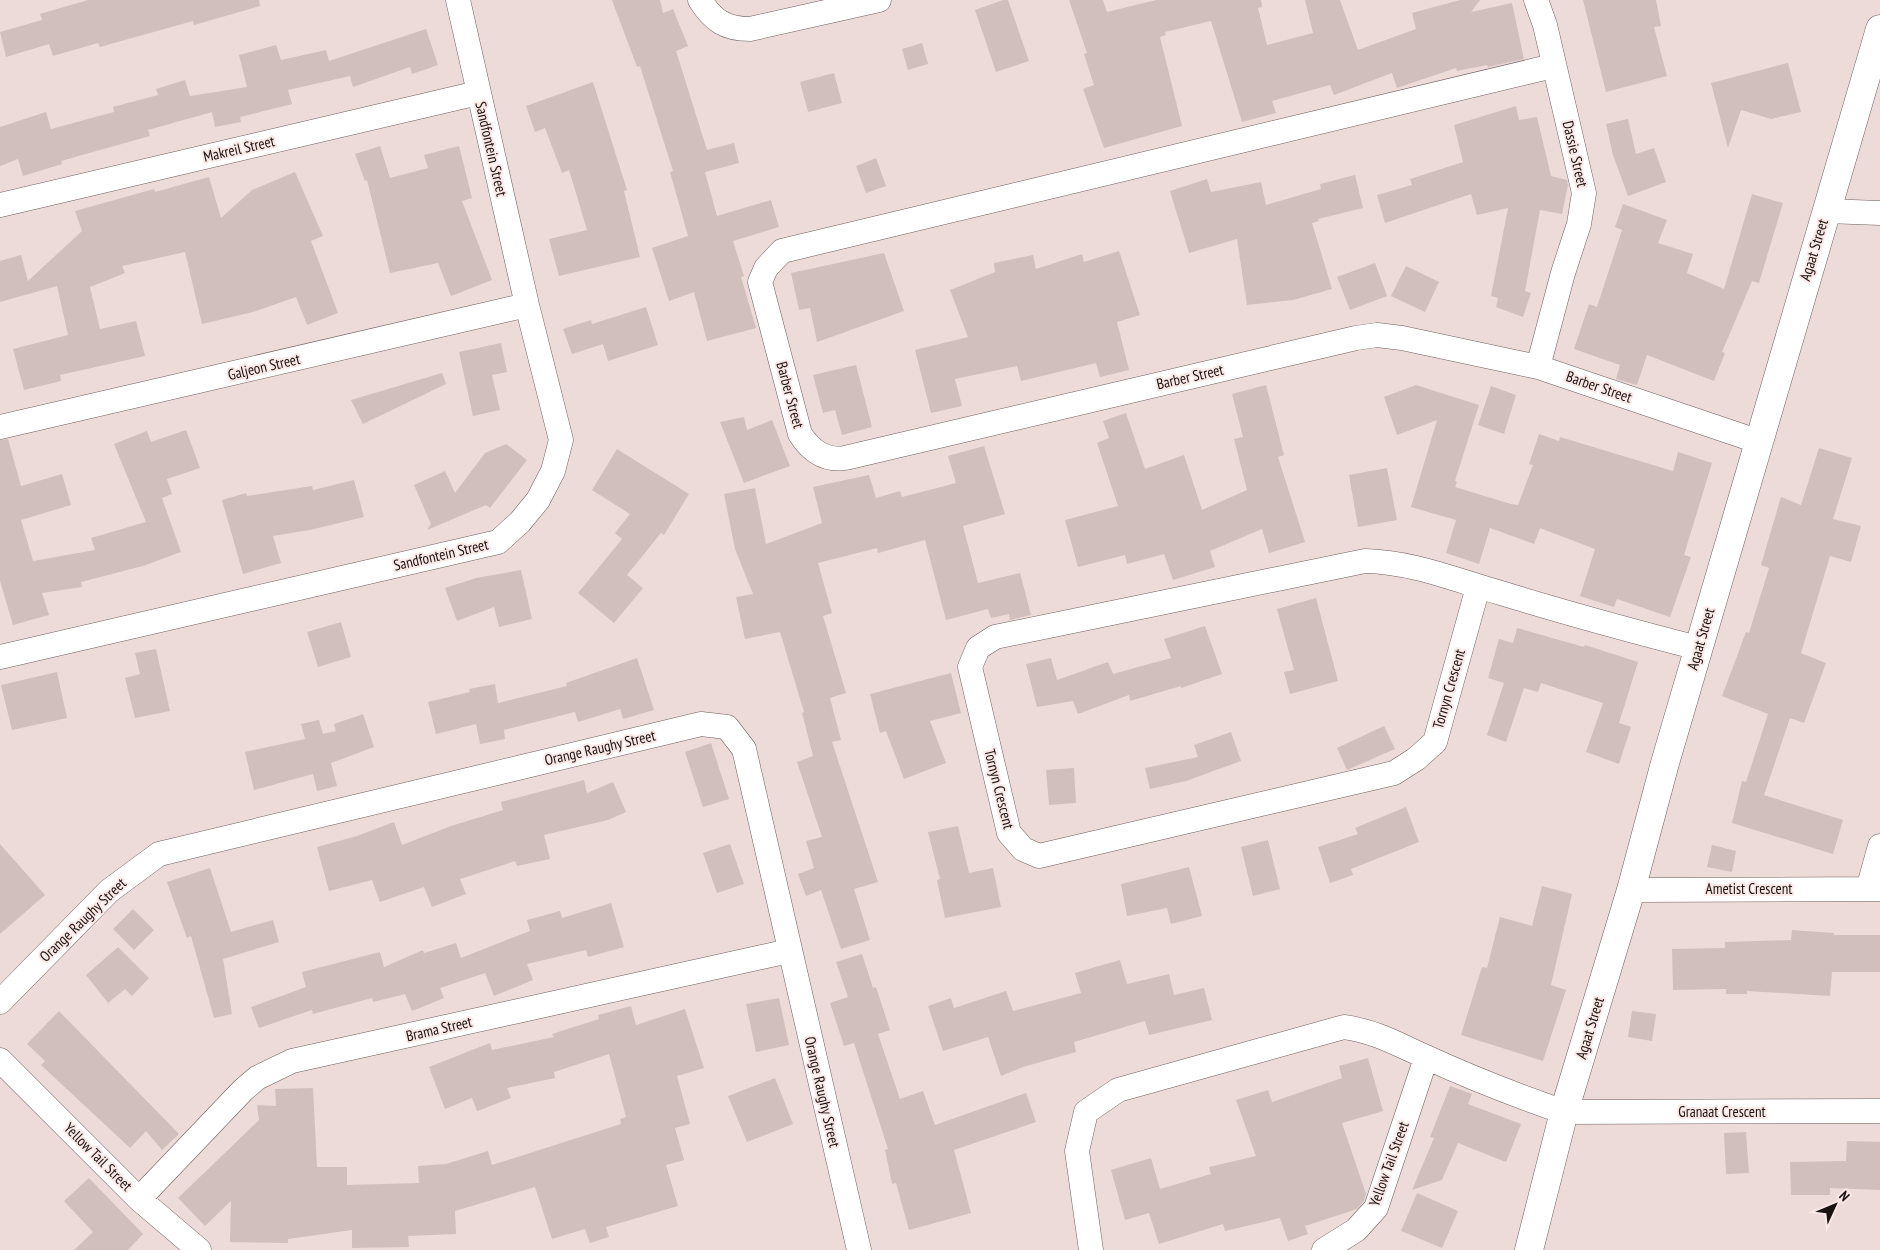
<svg xmlns="http://www.w3.org/2000/svg" width="1880" height="1250" viewBox="0 0 1880 1250" font-family="'PT Sans Narrow',sans-serif">
<style>
.building{fill:#d1bfbd}
.lines{fill:none;stroke-linecap:round;stroke-linejoin:round}
.minor-casing{stroke:#6d5e5c;stroke-width:25}
.tertiary-casing{stroke:#6d5e5c;stroke-width:29}
.minor{stroke:#fff;stroke-width:24}
.tertiary{stroke:#fff;stroke-width:28}
.labels{text-anchor:middle;stroke-width:4;stroke-linejoin:round;paint-order:stroke}
.street-label{font-size:15px;fill:#181211;stroke:#fae8e6}
</style>
<rect width="100%" height="100%" fill="#eddbd9"/>
<path class="building" d="M88,0H259L260,6L194,25L193,21L100,47L98,43L53,56L49,44L6,57L0,32L42,20L40,14Z
M612,0H660L663,13L673,9L688,46L676,51L707,150L734,143L739,163L705,172L717,216L771,200L779,227L733,241L744,276L741,277L756,328L707,341L694,292L669,301L652,248L688,236L670,172L673,171L640,66L637,67Z
M1003,0H1008L1029,61L996,72L975,10Z
M1069,0H1103L1107,12L1156,0H1261L1262,7L1258,8L1267,45L1313,33L1305,0H1340L1358,50L1416,29L1412,13L1460,0H1480L1471,12L1512,3L1524,59L1488,67L1487,65L1457,71L1456,68L1397,88L1392,73L1334,95L1330,85L1272,101L1276,113L1242,122L1211,21L1165,32L1166,35L1160,37L1182,126L1104,148L1083,89L1094,85L1084,54L1087,53Z
M1583,0H1656L1661,26L1654,27L1667,76L1606,92Z
M426,29L438,65L412,74L410,67L353,87L350,76L288,90L292,104L240,117L241,122L215,127L212,112L148,130L150,136L61,161L62,164L23,176L18,159L0,166V127L46,112L51,129L114,112L113,107L158,95L156,89L185,80L190,96L247,87L239,55L276,45L281,60L326,50L329,61Z
M922,43L928,64L908,70L902,49Z
M1788,63L1801,112L1771,119L1741,110L1728,148L1711,83Z
M834,73L842,103L808,112L800,82Z
M593,82L627,190L624,191L640,257L559,276L549,239L587,230L569,170L562,173L545,128L535,132L526,106Z
M1516,106L1519,120L1537,117L1551,176L1567,180L1568,185L1562,214L1540,210L1525,291L1531,293L1523,317L1496,307L1498,298L1491,296L1508,208L1477,215L1471,194L1385,223L1377,195L1412,185L1410,179L1463,162L1454,125Z
M1628,119L1636,154L1654,148L1666,182L1628,196L1613,155L1606,124Z
M380,146L390,178L428,168L424,155L459,146L472,198L462,201L492,280L451,296L438,263L390,273L367,180L365,181L355,154Z
M876,158L886,186L866,193L856,166Z
M295,172L323,236L311,241L338,313L307,325L296,297L253,312L202,324L185,252L122,266L125,273L90,287L100,329L136,321L145,356L60,375L61,381L24,390L13,349L68,335L57,286L0,302V261L21,255L28,281L82,231L75,211L154,189L155,192L209,177L221,218L252,190Z
M1355,175L1363,208L1318,219L1319,221L1312,223L1332,289L1293,300L1247,305L1237,239L1189,253L1170,191L1207,179L1211,192L1261,182L1266,205L1321,189L1320,184Z
M1752,194L1783,203L1759,283L1752,281L1722,352L1725,353L1714,381L1647,355L1637,385L1616,379L1620,365L1574,349L1589,304L1597,307L1622,230L1615,227L1623,204L1667,220L1658,243L1693,254L1687,273L1724,289Z
M1119,251L1140,315L1117,322L1129,370L1100,377L1096,363L1021,381L1017,366L955,379L962,406L931,413L915,350L968,337L950,290L995,272L994,263L1033,255L1036,269L1082,254L1084,262Z
M884,253L904,311L817,342L810,308L799,310L791,273Z
M1375,263L1387,296L1350,310L1337,277Z
M1406,266L1439,282L1425,312L1391,296Z
M646,307L658,345L608,361L603,344L572,354L563,329L591,320L592,324Z
M501,343L507,372L492,375L500,410L473,416L459,352Z
M856,365L872,427L842,435L835,410L823,413L813,375Z
M442,373L446,384L363,424L351,400Z
M1266,385L1284,455L1278,457L1305,542L1269,553L1262,529L1210,551L1215,567L1173,580L1164,554L1127,564L1125,555L1078,567L1065,520L1118,506L1097,443L1109,438L1103,421L1126,413L1145,469L1184,455L1202,510L1247,490L1234,439L1243,437L1232,394Z
M1416,385L1479,405L1455,481L1457,482L1455,487L1511,504L1518,505L1533,465L1529,464L1539,434L1559,441L1560,437L1673,471L1678,452L1712,463L1684,555L1691,557L1670,617L1617,599L1614,607L1580,596L1595,549L1540,528L1534,544L1490,528L1479,564L1446,553L1456,520L1411,507L1437,420L1397,435L1384,397Z
M1491,386L1516,395L1504,434L1478,425Z
M744,417L747,430L772,420L790,466L744,483L720,422Z
M186,430L200,468L167,479L172,494L162,498L181,552L143,566L81,582L82,587L42,593L49,615L13,625L0,581V440L8,439L21,486L62,474L71,505L21,520L33,561L95,550L91,538L146,522L114,444L147,431L151,442Z
M506,444L527,460L490,508L486,505L427,530L431,524L414,485L445,471L455,493L485,453Z
M984,446L1005,514L963,526L978,583L1020,573L1031,615L1010,620L1009,614L991,618L988,609L946,620L925,540L878,553L877,548L818,563L832,613L823,616L846,693L830,698L841,740L832,742L878,882L854,889L870,940L841,949L821,890L806,896L798,874L814,868L806,841L822,837L797,762L813,756L802,713L804,712L780,632L745,639L736,597L753,594L735,549L724,494L755,488L766,544L822,523L813,487L869,475L876,498L900,491L902,497L956,483L948,456Z
M1819,448L1852,458L1833,519L1861,526L1851,562L1830,556L1801,653L1826,663L1804,723L1790,718L1764,795L1843,820L1833,854L1732,823L1742,781L1746,782L1768,714L1722,696L1746,632L1749,633L1769,568L1761,565L1781,497L1801,505Z
M617,449L689,494L664,535L661,533L627,575L643,588L614,623L578,593L622,539L615,533L630,514L592,490Z
M1387,468L1397,520L1358,527L1349,475Z
M354,480L364,517L310,530L273,536L281,563L243,574L222,500L246,493L247,496L312,486L313,490Z
M521,570L532,619L499,627L494,607L457,621L445,588L476,578Z
M1316,598L1338,681L1290,694L1284,672L1294,670L1277,609Z
M341,622L351,657L318,667L307,632Z
M1205,626L1222,674L1181,688V686L1130,701L1129,695L1078,714L1073,701L1037,707L1026,664L1051,658L1057,680L1108,662L1113,674L1171,658L1164,639Z
M1517,628L1584,647L1585,645L1638,662L1619,723L1631,727L1619,764L1586,752L1603,703L1541,683L1538,692L1524,688L1506,742L1487,735L1504,683L1488,678L1499,639L1513,643Z
M156,649L170,711L135,718L125,678L140,674L135,653Z
M637,658L654,710L623,719L620,709L578,722L575,712L504,730L505,739L480,744L476,724L436,734L428,702L470,692L469,689L495,684L498,703L567,686L566,683Z
M57,672L67,718L12,730L1,685Z
M951,673L961,713L930,721L946,763L904,779L886,731L880,733L870,694Z
M363,714L374,747L331,763L337,786L317,791L313,774L254,790L245,752L305,739L301,724L319,720L323,734L336,731L334,724Z
M1384,726L1395,749L1347,770L1337,748Z
M1231,732L1241,761L1186,781L1150,789L1145,768L1198,757L1194,745Z
M711,743L729,799L703,807L685,752Z
M1074,768L1076,803L1049,805L1046,770Z
M584,780L587,793L613,782L626,812L608,820L544,835L550,859L517,866L515,861L460,879L466,894L432,907L424,887L380,902L372,880L329,891L317,847L357,836L394,822L402,845L451,826L503,810L501,802Z
M1406,807L1419,842L1351,869L1353,875L1330,883L1318,847L1358,834L1355,828Z
M958,826L969,873L993,868L1001,907L945,918L937,880L940,879L928,832Z
M1268,840L1280,889L1253,896L1241,847Z
M0,844L45,895L0,934Z
M730,844L744,884L717,893L703,853Z
M1712,845L1736,851L1732,872L1707,867Z
M1189,867L1202,916L1171,924L1167,908L1127,916L1121,884Z
M210,868L231,932L273,920L279,942L223,959L232,1014L214,1018L191,936L187,938L167,882Z
M1542,886L1572,894L1551,985L1566,990L1543,1061L1461,1035L1482,967L1487,968L1500,917L1532,926Z
M611,903L624,947L588,957L586,950L527,964L533,980L494,996L485,973L440,988L444,998L412,1011L405,994L373,1002L372,998L313,1014L312,1010L259,1028L251,1007L306,987L302,972L380,952L384,967L423,950L424,953L456,943L461,958L530,931L527,920L560,911L562,918Z
M133,909L154,930L134,950L113,929Z
M1792,930L1834,933V935H1880V972H1832L1830,996L1747,991V994H1726V989L1673,990L1672,949L1725,948V942L1791,940Z
M118,947L149,978L132,996L125,989L108,1003L86,975Z
M862,954L873,988L876,987L890,1030L878,1034L900,1099L923,1091L935,1125L1026,1093L1036,1122L954,1150L971,1213L909,1230L896,1183L892,1184L885,1150L888,1149L854,1043L844,1046L830,1003L848,997L836,962Z
M1120,960L1127,984L1169,974L1174,995L1204,988L1212,1020L1149,1035L1145,1021L1074,1042L1076,1052L1023,1067L1001,1076L988,1037L943,1051L928,1006L951,998L954,1008L1006,991L1013,1011L1081,993L1075,973Z
M779,998L789,1045L756,1052L746,1004Z
M631,1006L636,1025L685,1009L704,1068L677,1076L690,1124L675,1128L684,1160L666,1165L678,1206L606,1227L609,1237L590,1243L585,1229L552,1239L535,1187L455,1211L456,1234L408,1236L409,1247L352,1248V1230L288,1239V1243L230,1242L231,1201L205,1226L178,1198L259,1120L257,1105L276,1106L275,1089L313,1088L317,1167H347V1185L419,1183L418,1166L446,1164L488,1151L492,1165L621,1124L620,1119L626,1117L609,1054L554,1072L555,1078L507,1088L511,1098L477,1111L472,1098L445,1109L429,1067L490,1043L492,1050L554,1037L552,1034L599,1019L598,1015Z
M59,1011L179,1134L162,1150L146,1131L130,1148L41,1065L45,1061L27,1044Z
M1632,1011L1656,1014L1652,1041L1628,1037Z
M1368,1058L1383,1111L1342,1123L1366,1194L1364,1201L1357,1209L1305,1226L1308,1234L1288,1241L1280,1218L1225,1231L1223,1224L1159,1244L1149,1213L1125,1220L1111,1170L1151,1158L1160,1189L1211,1174L1209,1167L1256,1156L1236,1100L1268,1090L1272,1102L1342,1078L1339,1066Z
M775,1078L793,1124L747,1142L728,1096Z
M1450,1086L1472,1094L1468,1104L1521,1124L1506,1162L1458,1143L1442,1180L1412,1190L1434,1138L1430,1137Z
M1746,1132L1749,1173L1726,1174L1724,1133Z
M1847,1141L1880,1142V1190L1830,1188V1195H1791L1790,1162L1846,1161Z
M89,1178L143,1234L128,1250H74L93,1232L64,1201Z
M1417,1193L1458,1211L1442,1248L1401,1231Z"/>
<g class="lines">
<g class="minor-casing">
<path id="minor" d="M700,0C713,21 726,29 750,29L879,0
M1536,0L1545,25L1584,193L1579,224L1563,273L1538,367
M1553,66L782,251L766,268L760,282L800,434C811,451 825,461 845,458L1356,338L1377,335L1402,338L1538,367L1757,441
M0,205L478,93
M1826,211L1880,213
M0,427L527,305
M1478,587L1435,742L1416,759L1394,773L1039,856L1023,849L1009,833L970,667L978,648L995,637L1365,561C1413,562 1455,580 1501,593C1566,613 1632,631 1698,648
M0,657L498,542L520,522L538,500L553,471L561,440L527,305L458,0
M1868,889L1880,846
M1631,890L1880,889
M0,1002L109,891L159,854L701,724L727,727L744,749L859,1250
M0,1060L139,1199L199,1250
M139,1199L243,1090L257,1078L292,1061L789,951
M1091,1250L1077,1151L1086,1112L1118,1090L1344,1027C1375,1031 1399,1045 1426,1057C1471,1078 1518,1096 1564,1112L1880,1111
M1324,1250L1356,1230L1376,1208L1426,1058"/>
</g>
<g class="tertiary-casing">
<path id="tertiary" d="M1529,1250L1564,1112L1631,890L1665,763L1880,29"/>
</g>
<use href="#minor" class="minor"/>
<use href="#tertiary" class="tertiary"/>
</g>
<g class="labels">
<g class="street-label">
<text transform="translate(239 149) rotate(-13)" y="5">Makreil Street</text>
<text transform="translate(491 149) rotate(77)" y="5">Sandfontein Street</text>
<text transform="translate(1575 154) rotate(77)" y="5">Dassie Street</text>
<text transform="translate(1814 250) rotate(-73)" y="5">Agaat Street</text>
<text transform="translate(264 367) rotate(-13)" y="5">Galjeon Street</text>
<text transform="translate(1190 377) rotate(-13)" y="5">Barber Street</text>
<text transform="translate(1599 387) rotate(19)" y="5">Barber Street</text>
<text transform="translate(790 395) rotate(75)" y="5">Barber Street</text>
<text transform="translate(441 555) rotate(-13)" y="5">Sandfontein Street</text>
<text transform="translate(1701 639) rotate(-74)" y="5">Agaat Street</text>
<text transform="translate(1449 689) rotate(-74)" y="5">Tornyn Crescent</text>
<text transform="translate(600 748) rotate(-13)" y="5">Orange Raughy Street</text>
<text transform="translate(999 789) rotate(76)" y="5">Tornyn Crescent</text>
<text x="1749" y="894">Ametist Crescent</text>
<text transform="translate(83 920) rotate(-44)" y="5">Orange Raughy Street</text>
<text transform="translate(1590 1028) rotate(-73)" y="5">Agaat Street</text>
<text transform="translate(439 1029) rotate(-13)" y="5">Brama Street</text>
<text transform="translate(822 1092) rotate(77)" y="5">Orange Raughy Street</text>
<text x="1722" y="1117">Granaat Crescent</text>
<text transform="translate(98 1157) rotate(45)" y="5">Yellow Tail Street</text>
<text transform="translate(1389 1164) rotate(-70)" y="5">Yellow Tail Street</text>
</g>
</g>
<g transform="translate(1835 1205) rotate(46)" stroke="#fae8e6" stroke-width="4" paint-order="stroke">
<path d="M0-4L9 19L0 12L-9 19Z" fill="#181211"/>
<text y="-8" font-size="14" font-weight="bold" text-anchor="middle" fill="#181211">N</text>
</g>
</svg>
